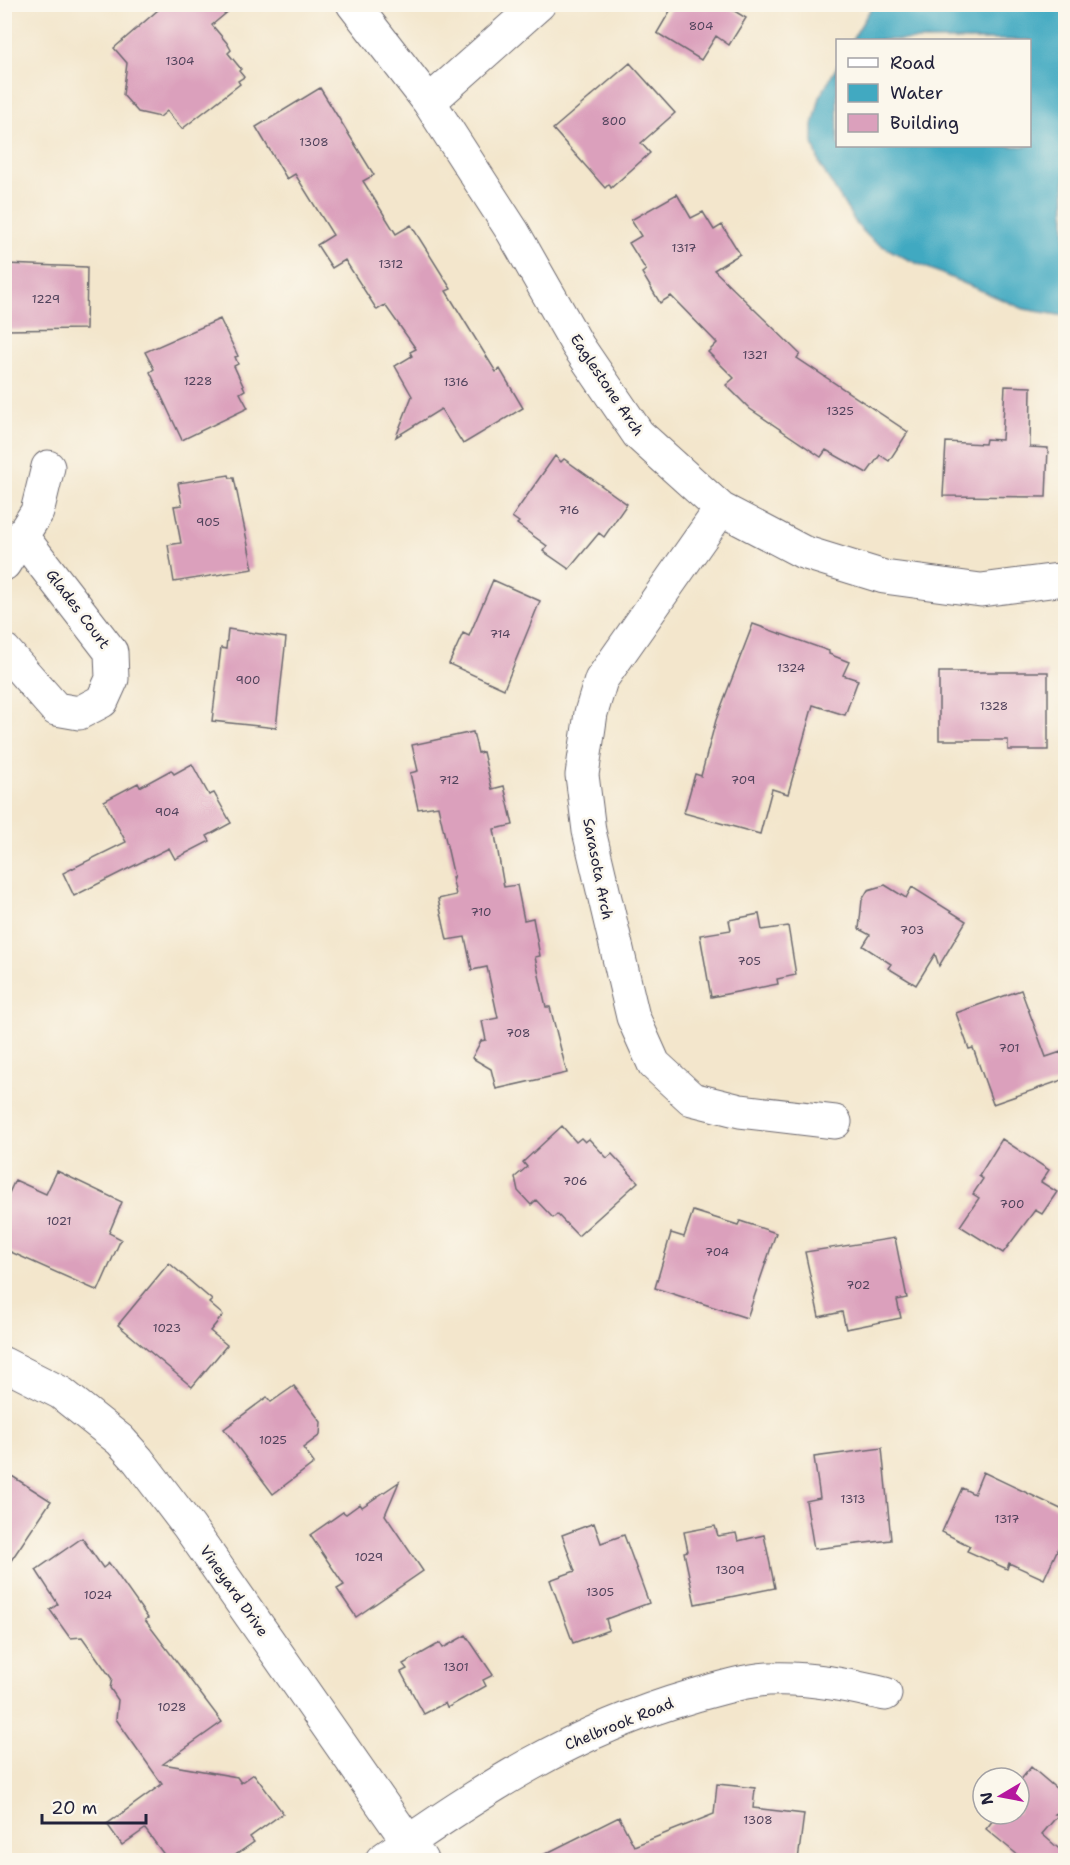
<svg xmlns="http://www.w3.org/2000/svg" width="1070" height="1865" viewBox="0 0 1070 1865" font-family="'Shantell Sans',sans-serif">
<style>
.water{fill:#41a9c1;stroke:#32667e;stroke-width:1.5}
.building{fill:#dba0bc}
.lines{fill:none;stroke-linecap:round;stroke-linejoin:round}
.minor-casing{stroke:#6b676e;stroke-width:35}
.minor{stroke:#fff;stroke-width:33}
.labels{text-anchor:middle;stroke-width:5;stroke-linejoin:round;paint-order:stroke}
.number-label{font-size:12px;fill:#50425b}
.street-label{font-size:15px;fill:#22223b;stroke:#fbf7ec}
</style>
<rect width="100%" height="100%" fill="#fbf7ec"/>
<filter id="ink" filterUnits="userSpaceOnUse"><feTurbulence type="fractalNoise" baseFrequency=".0167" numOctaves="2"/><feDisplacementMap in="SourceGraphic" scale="12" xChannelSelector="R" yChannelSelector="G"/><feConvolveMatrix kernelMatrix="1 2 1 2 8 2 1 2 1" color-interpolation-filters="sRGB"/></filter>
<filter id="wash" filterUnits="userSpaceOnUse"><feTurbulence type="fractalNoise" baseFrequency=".008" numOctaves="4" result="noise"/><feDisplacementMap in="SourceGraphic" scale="24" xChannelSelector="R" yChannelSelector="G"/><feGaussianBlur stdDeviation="1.35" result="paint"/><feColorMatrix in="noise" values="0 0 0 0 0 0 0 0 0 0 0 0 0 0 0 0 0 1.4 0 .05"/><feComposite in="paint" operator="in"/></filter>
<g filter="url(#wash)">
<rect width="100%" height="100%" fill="#f3e6cc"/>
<path class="water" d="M873,5H1065V316L1024,309L907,259L873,241L857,225L820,165L813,143V125L820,97L837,66L838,146H1030V40H852Z"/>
<g id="blocks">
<path class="building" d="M165,4H237L212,25L227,43L231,50L228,53L241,69L239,71L244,77L238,81L240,84L182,129L167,111L160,117L138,112L123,95L127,63L114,48Z
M674,4H723L746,18L729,45L716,36L701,60L657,33Z
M630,63L675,113L641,143L650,153L611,188L609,184L605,188L553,129Z
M320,88L374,175L363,181L396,234L411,225L451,289L446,291L496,372L500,369L523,408L463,444L441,409L396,437L412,396L395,366L412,356L410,352L416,349L385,305L377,310L345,260L332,268L317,245L333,235L295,174L287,179L256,127Z
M677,194L691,218L703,212L714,230L722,225L740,254L714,270L800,354L797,358L908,432L889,461L880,455L867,473L826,450L821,457L750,409L726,385L734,378L708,352L717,343L671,296L660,303L642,273L646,270L629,243L641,236L631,220Z
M4,264L87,267L86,329L4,330Z
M220,319L238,356L235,357L238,364L234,366L245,390L240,393L248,408L182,440L150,372L154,369L145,352Z
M1005,386L1031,387L1030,447L1048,448L1046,497L943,496L946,442L985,444L986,439L1002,440Z
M555,456L561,462L564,459L627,504L604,537L599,533L569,569L543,551L547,546L517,524L519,522L512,517Z
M229,475L230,478H234L253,569L174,582L168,545L181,543L174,506L182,505L178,483Z
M493,580L540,601L504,689L449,664L463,633L469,636Z
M753,624L829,651V654L849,662L843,675L858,680L845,715L813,705L788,794L772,789L760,834L684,813L695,774L701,776L716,720Z
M228,629L286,638L276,728L212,721L221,648L226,649Z
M939,672H1048V750H1008V740H939Z
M473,732L478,753L483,752L492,789L504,786L513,825L494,829L504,887L517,885L524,920L533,918L540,956L535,957L546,1007H550L567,1073L496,1089L491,1069L472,1058L481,1041L486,1040L482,1021L498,1018L487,967L472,970L465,937L447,940L438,899L456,895L452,877H454L438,806L418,809L410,773L418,771L412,745Z
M192,764L209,795L214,793L231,823L207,836L210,841L175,859L169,848L74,896L63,873L126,842L104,801L138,783L140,787L171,770L174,774Z
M885,885L906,898L912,887L966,921L939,966L935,954L916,985L888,968L891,964L863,946L870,935L859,929L862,900L868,890Z
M759,914L762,930L788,926L796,975L777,979L778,984L711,997L700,935L731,930L729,920Z
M1021,990L1046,1057L1061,1052L1065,1067V1079L993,1104L973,1048L969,1049L956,1013Z
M562,1126L576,1142L581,1138L585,1142L589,1139L607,1158L612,1154L638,1182L578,1236L557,1214L553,1218L536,1200L531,1205L518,1191L515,1177L527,1167L523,1162Z
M1002,1139L1049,1170L1041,1182L1057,1192L1042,1214L1035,1210L1003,1253L960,1226L979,1198L973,1194L983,1179L979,1176Z
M57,1171L122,1202L109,1233L121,1239L98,1291L4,1249V1204L15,1180L46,1194Z
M693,1211L738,1225L740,1221L776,1233L747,1318L655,1288L671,1233L684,1237Z
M895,1238L907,1298L897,1300L901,1318L846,1329L842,1312L819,1317L805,1252Z
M169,1263L212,1300L209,1303L223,1315L210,1331L227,1345L192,1387L118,1325Z
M294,1386L321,1422L320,1435L303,1448L314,1463L273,1494L224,1429L267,1397L271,1402Z
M882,1448L891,1540L814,1549L806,1501L820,1498L814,1457Z
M4,1471L51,1501L4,1571Z
M983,1472L1065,1511V1533L1044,1579L1009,1563L1007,1569L967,1551L970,1546L942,1532L962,1488L974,1494Z
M399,1482L385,1515L423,1571L356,1617L337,1589L344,1585L310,1535L343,1512L346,1514L360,1504L362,1507Z
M594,1523L601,1543L624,1535L649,1603L606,1619L609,1630L573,1643L550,1580L575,1571L562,1535Z
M715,1526L718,1536L736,1533L738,1541L764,1535L775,1588L695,1604L684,1552L688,1551L684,1532Z
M82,1538L103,1568L109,1563L148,1618L145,1620L222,1722L163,1764L237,1777L241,1783L254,1774L283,1813L250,1837L254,1842L228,1860H168L145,1829L122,1845L107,1824L162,1784L116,1719L118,1700L110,1688L112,1679L82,1637L70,1638L50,1610L58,1604L36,1570Z
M466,1635L493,1675L483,1680L486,1686L447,1708L445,1703L424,1714L401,1672L407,1669L403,1664L440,1643L443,1648Z
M1031,1767L1065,1796V1802L1055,1814H1059L1042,1834L1065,1854V1860L1022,1858L1019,1860V1856L986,1829L998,1814H1019V1782Z
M717,1784L755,1788L753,1808L804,1814L798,1860H533L619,1817L634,1846L714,1814Z"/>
</g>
</g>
<g filter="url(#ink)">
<use href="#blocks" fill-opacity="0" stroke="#6b676e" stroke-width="1.5"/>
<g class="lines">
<g class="minor-casing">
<path id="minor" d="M353,4L429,102L513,232L578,346L638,434L721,509L803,552L884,577L981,590L1066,579
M429,102L539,4
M721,509L601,680L591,713L582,775L589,831L633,1017L654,1064L692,1099L740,1111L835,1122
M4,564L37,512L48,467
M4,650L56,709L79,713L102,701L112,679L111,652L23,538
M4,1364L61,1393L120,1440L138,1460L189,1527L421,1860
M382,1860C484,1789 571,1731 693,1696C718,1689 742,1681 768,1679C809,1677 846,1685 885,1694"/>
</g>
<use href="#minor" class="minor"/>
</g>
</g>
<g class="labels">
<g class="number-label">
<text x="701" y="30">804</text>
<text x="180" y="65">1304</text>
<text x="614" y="125">800</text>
<text x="314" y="146">1308</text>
<text x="684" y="252">1317</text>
<text x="391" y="268">1312</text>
<text x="46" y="303">1229</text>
<text x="755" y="359">1321</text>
<text x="198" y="385">1228</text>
<text x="456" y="386">1316</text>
<text x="840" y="415">1325</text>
<text x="569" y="514">716</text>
<text x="208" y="526">905</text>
<text x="500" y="638">714</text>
<text x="791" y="672">1324</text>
<text x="248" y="684">900</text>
<text x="994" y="710">1328</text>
<text x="449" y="784">712</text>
<text x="743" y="784">709</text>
<text x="167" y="816">904</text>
<text x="481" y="916">710</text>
<text x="912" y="934">703</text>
<text x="749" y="965">705</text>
<text x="518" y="1037">708</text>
<text x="1009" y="1052">701</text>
<text x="575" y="1185">706</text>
<text x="1012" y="1208">700</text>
<text x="59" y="1225">1021</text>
<text x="717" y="1256">704</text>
<text x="858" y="1289">702</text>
<text x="167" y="1332">1023</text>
<text x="273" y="1444">1025</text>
<text x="853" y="1503">1313</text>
<text x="1007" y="1523">1317</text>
<text x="369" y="1561">1029</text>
<text x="730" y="1574">1309</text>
<text x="600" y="1596">1305</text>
<text x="98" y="1599">1024</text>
<text x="456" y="1671">1301</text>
<text x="172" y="1711">1028</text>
<text x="758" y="1824">1308</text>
</g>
<g class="street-label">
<text transform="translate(607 385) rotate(56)" y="5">Eaglestone Arch</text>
<text transform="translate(78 609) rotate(53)" y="5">Glades Court</text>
<text transform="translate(598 869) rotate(79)" y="5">Sarasota Arch</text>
<text transform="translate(234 1591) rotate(55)" y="5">Vineyard Drive</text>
<text transform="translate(619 1724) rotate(-22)" y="5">Chelbrook Road</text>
</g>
</g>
<rect width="1070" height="1865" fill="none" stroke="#fbf7ec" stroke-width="24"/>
<rect x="836" y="39" width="195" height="108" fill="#fbf7ec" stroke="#a4a2a5" stroke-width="1.5"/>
<rect x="848" y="58" width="30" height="9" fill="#ffffff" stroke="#a4a2a5" stroke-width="1.5"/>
<text x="890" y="69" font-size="18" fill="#22223b">Road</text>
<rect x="848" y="84" width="30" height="18" fill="#41a9c1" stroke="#a4a2a5" stroke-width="1.5"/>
<text x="890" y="99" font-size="18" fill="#22223b">Water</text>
<rect x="848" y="114" width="30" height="18" fill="#dba0bc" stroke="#a4a2a5" stroke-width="1.5"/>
<text x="890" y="129" font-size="18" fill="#22223b">Building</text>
<g transform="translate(1001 1796) rotate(260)"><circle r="28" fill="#fbf7ec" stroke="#a4a2a5" stroke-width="1.5"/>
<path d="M0-4.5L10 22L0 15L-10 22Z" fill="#b5179e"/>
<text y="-9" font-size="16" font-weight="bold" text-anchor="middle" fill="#22223b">N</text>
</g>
<path d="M42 1814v9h104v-9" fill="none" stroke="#22223b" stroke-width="3"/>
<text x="51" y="1814" font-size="18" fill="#22223b" stroke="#fbf7ec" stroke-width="4.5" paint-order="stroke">20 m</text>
</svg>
